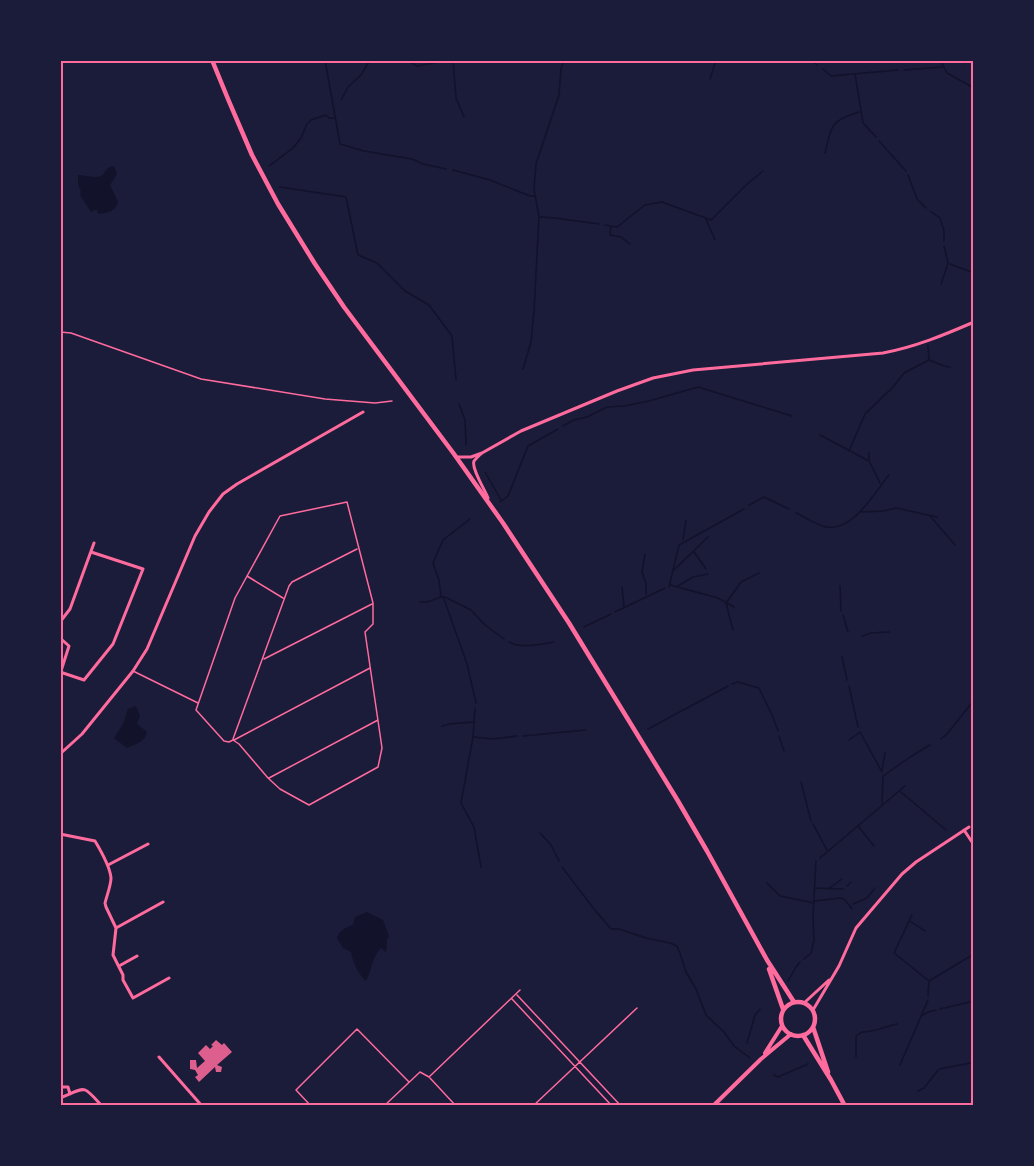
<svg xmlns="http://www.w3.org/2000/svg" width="1034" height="1166" viewBox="0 0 1034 1166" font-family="Quicksand,sans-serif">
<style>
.water{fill:#12122b}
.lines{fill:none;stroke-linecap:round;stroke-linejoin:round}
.stream{stroke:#12122b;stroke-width:1.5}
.building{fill:#dd5f8e}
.path{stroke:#ff6b9d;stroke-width:1.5}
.service{stroke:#ff6b9d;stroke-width:1.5}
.minor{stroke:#ff6b9d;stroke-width:3}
.tertiary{stroke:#ff6b9d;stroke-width:4}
.secondary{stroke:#ff6b9d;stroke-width:4.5}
.neatline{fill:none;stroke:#ff6b9d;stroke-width:2}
</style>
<rect width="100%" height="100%" fill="#1b1b3a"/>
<path class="water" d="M114,166L117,174L110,185L118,202C116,211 108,213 99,214L98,213L97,209L91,212L80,195L81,192L78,184V175C84,175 95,179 101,176C107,172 104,168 114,166Z
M136,706L140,716L137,724L147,732C145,742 136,744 127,748L114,738L123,724L128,709Z
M367,912L383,920L389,936L387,940L386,952L381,948C372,957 372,969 366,981C358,974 353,963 351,952L343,948L337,938C339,930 345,928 353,925L355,917Z"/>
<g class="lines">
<path class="stream" d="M325,60L340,144L364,151L412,159L423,164L446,169
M407,60L417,66L434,63L442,60
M453,60L456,98L464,117
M811,60L817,65
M940,60L947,73L974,88
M823,69L831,76L898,70
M904,70L942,67
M855,74L863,123L876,137
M710,79L716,60
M341,100L348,87L361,75L370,60
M879,141L906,171
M825,153C832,125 830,121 859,112
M269,166L293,148L301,138L307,124L311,120L326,115L329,118H334
M453,170L490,180L530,196H534
M908,175L917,199L926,208
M280,187L346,197L358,255L377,263L405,291L429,305L452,336L456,380
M930,211L940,218L944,231V241
M540,217L555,218L599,224
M706,219L715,240
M605,225L617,227L645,205L662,202L711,220L746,185L763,171
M611,226L610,235L621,237L630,244
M950,264L974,273
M941,284L948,263L944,246
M929,360L944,366L950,367
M523,369L531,342L534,311L539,217L534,189L536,164L559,95L561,69L564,60
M459,404L465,420L466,445
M563,426L574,420L587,417L607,407L624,406L649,401L698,387L792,416
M820,435L869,461L880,483
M849,451L865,414L893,387L904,373L929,360L928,345
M869,461V453
M485,472L501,500
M500,502L508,496L528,446L558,429
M749,505L764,497L789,509
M861,512L883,511L896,508L937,517
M796,513C805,517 816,525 826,527C853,532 874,493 889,475
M930,516L955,545
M683,540L686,520
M694,552L706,569
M645,554L642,572L646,584V594
M672,572L708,537
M670,585L718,598L734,607
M678,586L693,577L708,574
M840,586L841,611
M622,587L624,607
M669,587L679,545L744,509
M441,597H445L471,610L485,625L504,639
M442,597L444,599L467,664L476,703
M420,602H427L441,597L439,580L433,563L443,540L470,519
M615,612L665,588
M843,615L848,632
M584,627L611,614
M733,630L726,603L741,582L759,573
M862,636L871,633L889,632
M509,642C521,649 540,644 554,642
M842,657L847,680
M732,684L738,682L759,688L773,717L778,731
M849,686L858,727
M475,708L473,737L461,803L474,827L481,867
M442,726L449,724L473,722
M648,729L728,686
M523,736L586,730
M779,736L784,751
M474,737L493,739L517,736
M941,739L947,734L974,700
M849,740L860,732L882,772
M882,770L885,753
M801,782L811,821
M901,792L946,830
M882,805L883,776L910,757L930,745
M813,824L827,850
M858,826L874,846
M540,833L551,845L559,861
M820,858L905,786
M562,867L594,909L611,929H619L646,938L670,943L677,946L680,953L686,972L696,989L706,1015L724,1032L734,1046L750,1058
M767,883L780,896L814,903
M847,886L851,882
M814,888L843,889
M828,889L842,879
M814,901L840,898L844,899L852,909
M853,904L867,898L875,888
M912,915L894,953L929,981
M910,921L925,931
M804,959L811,953L814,940L813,916L816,861
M788,981L796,967L800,962
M928,996L929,981L974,954
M940,1009L974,1001
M923,1015L928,1012L936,1010
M747,1043L755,1015L760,1009
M856,1057V1036L862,1032C871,1033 887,1026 897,1024
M900,1065L928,1000
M774,1075L778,1077L808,1064
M918,1091L924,1088L939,1069L971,1063"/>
</g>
<path class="building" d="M216,1040L222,1045L224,1043L232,1052L217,1065L222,1067L221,1072H216L215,1067L199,1082L195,1077L198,1075L195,1070L190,1069V1060H196L197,1068L205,1061L198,1053L206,1045L210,1049L213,1046L211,1045Z"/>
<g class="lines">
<path class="path" d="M60,332L71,333L201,379L325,399L375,403L392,401"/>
<path class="service" d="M347,502L373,603V624L365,632L382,748L378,767L309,805L280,789L268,778L239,744L233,740L229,742L224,741L196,710L235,598L280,516Z
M247,576L283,598
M264,659L372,604
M133,671L198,703
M233,739L289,586L292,582L357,549
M234,740L370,668
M269,778L378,720
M517,995L621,1106
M512,999L612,1106
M430,1078L456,1106
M311,1106L296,1090L357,1029L409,1082
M384,1106L420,1072L429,1077L520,990
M533,1106L637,1008"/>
<path class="minor" d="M481,454C479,455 475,460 474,461C471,468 485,490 488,498
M457,457H471L482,453L521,431L617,391L653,378L693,370L883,353C915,347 944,335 974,322
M60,622L70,609L94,543
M60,638L69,646L61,671
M60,672L84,680L113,644L143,569L91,552
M60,754L82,734L133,671L147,649L195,536L209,512L223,494L237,484L363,412
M964,830L974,845
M60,834L95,841C101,851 110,866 111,878C111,885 107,895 105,903L106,907L116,928L113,955L123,975V980L133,998L169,978
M108,865L148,844
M60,873L61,872
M116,928L163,902
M119,966L137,956
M804,1003L829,980
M813,1010L839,966L856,928L873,908L902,874L916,862L969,827
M159,1057L202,1106
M60,1087H68L70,1094
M60,1098C87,1087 82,1084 102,1106"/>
<path class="tertiary" d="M765,1053L782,1026
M713,1106L761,1059L791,1034"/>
<path class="secondary" d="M212,60L228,99L252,155L278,204L315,264L344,307L454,454L503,523L569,623L678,801L707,851L767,960L794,1002
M769,969L783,1009
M781 1019a17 17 0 1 1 34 0a17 17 0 1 1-34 0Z
M813,1027L828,1072
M803,1035L831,1080L845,1106"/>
</g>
<rect width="1034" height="1166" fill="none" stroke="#1b1b3a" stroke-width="123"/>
<rect x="62" y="62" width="910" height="1042" class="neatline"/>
</svg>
